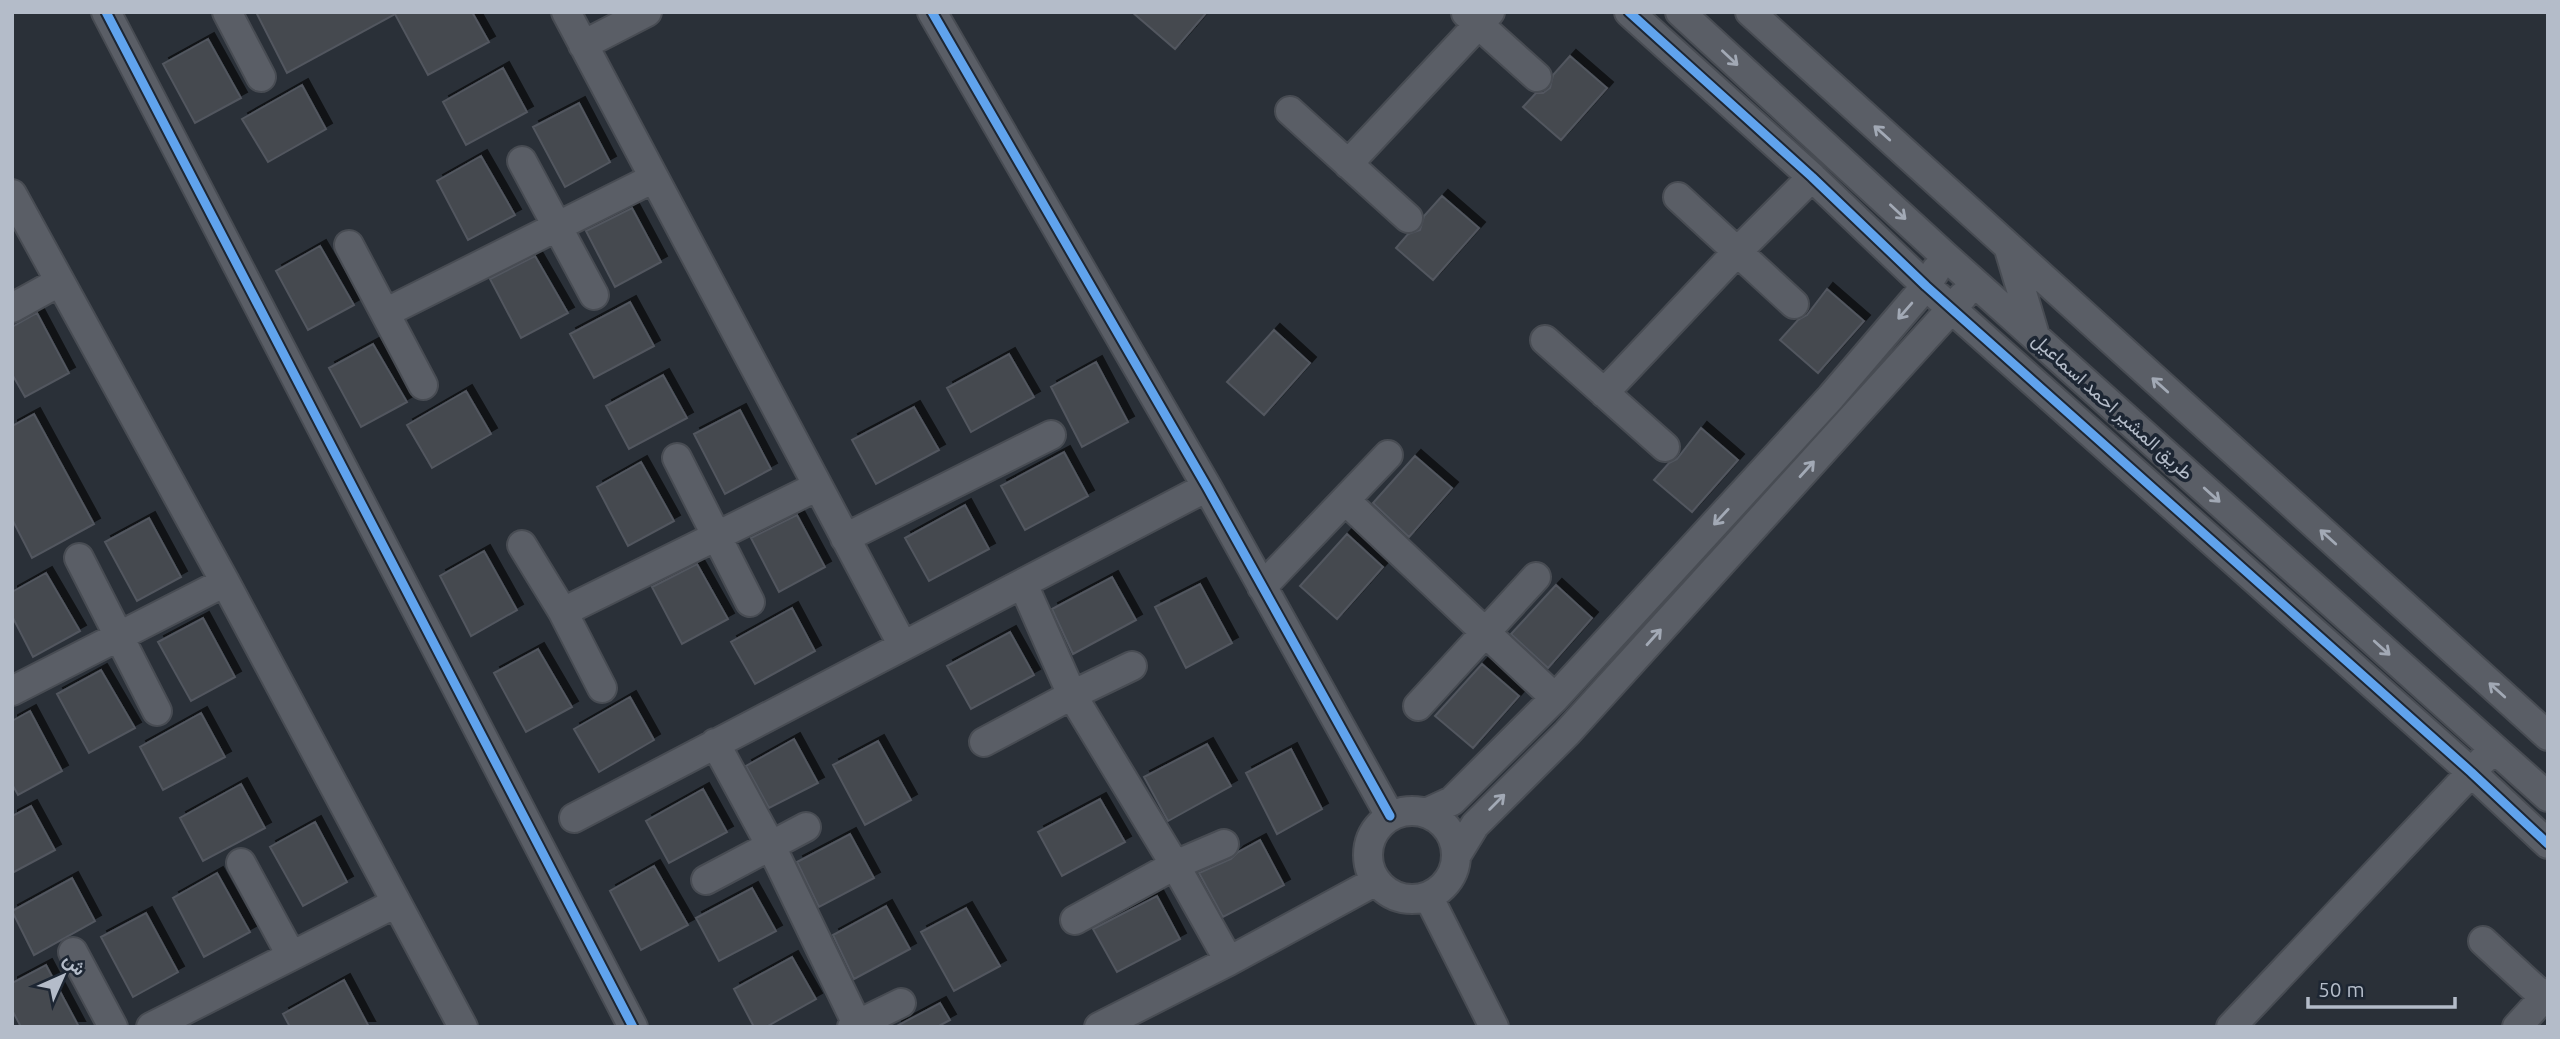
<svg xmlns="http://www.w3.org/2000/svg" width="2560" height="1039" viewBox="0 0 2560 1039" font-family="Ubuntu,Vazirmatn,sans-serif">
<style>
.building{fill:#444950;stroke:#52575f;stroke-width:2;filter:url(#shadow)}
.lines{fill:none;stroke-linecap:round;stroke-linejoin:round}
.minor-casing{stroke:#484c53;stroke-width:32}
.minor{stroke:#5a5e66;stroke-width:28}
.cycleway-casing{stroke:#1d2633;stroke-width:13}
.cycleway{stroke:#60a3ed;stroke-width:9}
.oneway{stroke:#a2a9b5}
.labels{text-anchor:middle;stroke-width:7;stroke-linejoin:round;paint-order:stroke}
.street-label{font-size:19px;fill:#b4bcc9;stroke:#1d2633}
</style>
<defs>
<filter id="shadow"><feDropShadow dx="6" dy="-6" stdDeviation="0" flood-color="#0009"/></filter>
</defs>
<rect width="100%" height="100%" fill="#2a3038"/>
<path class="building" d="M256,12H472L489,42L428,75L395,14L287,73Z
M1132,12H1207L1175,49Z
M208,39L241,98L195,123L163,64Z
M1570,56L1607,88L1561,140L1523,107L1536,93H1543L1550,88L1553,75Z
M503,68L527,112L466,145L443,102Z
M302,85L326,129L268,162L242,119Z
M579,103L610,162L565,187L533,127Z
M481,156L515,215L468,240L437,181Z
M1442,196L1479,228L1433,280L1396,248L1408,234L1420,230L1424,216Z
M632,208L661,262L615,287L586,231Z
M320,246L354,305L308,330L276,271Z
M535,256L568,313L521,338L490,279Z
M1827,289L1864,321L1818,373L1780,340L1798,320L1807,315Z
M630,302L654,346L594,378L570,334Z
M37,313L69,373L25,397L12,374V327Z
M1274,330L1310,363L1264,415L1227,382Z
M373,344L407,402L361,427L329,368Z
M1009,354L1034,397L971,432L947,388Z
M1096,362L1128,422L1082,447L1051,387Z
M663,375L687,418L629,449L606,406Z
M466,391L491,434L432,468L407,425Z
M914,407L939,450L876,484L852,440Z
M740,410L771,469L725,494L694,434Z
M34,414L94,524L32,558L12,519V426Z
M1701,428L1738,460L1692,512L1654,480L1669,463L1677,459Z
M1064,452L1088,496L1025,530L1001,486Z
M1415,456L1452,488L1409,537L1373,503Z
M641,462L674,521L628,546L597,487Z
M965,505L989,549L929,581L905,538Z
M797,515L825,567L779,592L751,538Z
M149,518L181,577L137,601L105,542Z
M1347,534L1383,567L1337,619L1300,586Z
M484,551L517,610L471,636L440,576Z
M697,564L728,619L682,644L652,587Z
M46,573L80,631L33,657L12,616V592Z
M1112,577L1136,620L1073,654L1052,609Z
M1200,584L1232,643L1186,668L1155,607Z
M1556,585L1592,618L1548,668L1511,634Z
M792,608L815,651L755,684L731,642Z
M203,618L235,677L191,701L158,642Z
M1010,632L1034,675L971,709L947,666Z
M538,649L572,707L526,732L494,673Z
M1482,664L1519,696L1473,748L1435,716Z
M101,670L135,728L89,753L57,694Z
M630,697L654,740L599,772L574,729Z
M30,711L62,771L18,795L12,784V721Z
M201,713L225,757L163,790L140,747Z
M794,739L818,783L769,808L746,766Z
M878,741L911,800L865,825L833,765Z
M1207,744L1231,786L1168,821L1144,777Z
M1291,749L1322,809L1277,834L1246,773Z
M241,784L265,828L203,861L180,818Z
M703,789L727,832L669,863L646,821Z
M1100,799L1125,842L1062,876L1038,832Z
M31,806L55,850L12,873V816Z
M315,822L347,882L303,906L270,847Z
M850,834L874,878L819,907L797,862Z
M1260,840L1284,885L1223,917L1199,873L1231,859L1238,852Z
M654,866L688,925L641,950L610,891Z
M217,873L250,932L204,957L173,898Z
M72,878L95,921L34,955L12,911Z
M752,888L776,931L719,961L696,918Z
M1157,896L1180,939L1117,972L1093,929Z
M886,906L910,949L854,979L833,935Z
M966,908L1000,966L954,991L921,932Z
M146,913L178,972L133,997L101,937Z
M792,957L816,999L766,1027H754L734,989Z
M46,965L64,999L79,1027H21L12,1010V983Z
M344,980L369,1027H290L283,1014Z
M940,1003L950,1020L937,1027H895Z"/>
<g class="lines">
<g class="minor-casing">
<path id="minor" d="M106,12L633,1027
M227,12L261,77
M566,12L903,646
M932,12L1207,487L1390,816
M1629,12L1812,177L1926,286L2471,772L2548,844
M1680,12L1945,256L2548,797
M1750,12L2548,736
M1466,13L1537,77
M583,45L647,12
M1290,111L1408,218
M522,161L594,295
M1348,164L1490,12
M12,194L225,582L463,1027
M1678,197L1794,304
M349,245L423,385
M2009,249L2035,336
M12,308L59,282
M385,313L654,178
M1545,340L1665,447
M1604,393L1737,252L1812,177
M677,458L750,602
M1345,500L1555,698
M845,538L1051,435
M522,545L563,612L602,688
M79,558L157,711
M1023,584L1072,695L1175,865L1229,961
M1262,587L1388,455
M563,612L818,486
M12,691L225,582
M1418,706L1536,577
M984,742L1072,695L1132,666
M715,743L771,846L857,1024
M1368 855a44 44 0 1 1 88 0a44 44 0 1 1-88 0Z
M1426,813L1452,801L1555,698L1831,397L1926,286L1936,270
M574,818L1207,487
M1456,856L1475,825L1567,733L1963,296
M241,863L291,955
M706,880L806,827
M1428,896L1494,1027
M1075,920L1175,865L1224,844
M2483,941L2548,1001
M73,952L113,1027
M151,1027L396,903
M852,1027L901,1003
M1099,1027L1229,961L1376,881
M2231,1027L2485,758
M2517,1027L2548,993"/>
</g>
<use href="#minor" class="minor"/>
<g class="cycleway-casing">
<path id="cycleway" d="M106,12L633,1027
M932,12L1207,487L1390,816
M1629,12L1812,177L1926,286L2471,772L2548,844"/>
</g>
<use href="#cycleway" class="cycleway"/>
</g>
<defs><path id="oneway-shaft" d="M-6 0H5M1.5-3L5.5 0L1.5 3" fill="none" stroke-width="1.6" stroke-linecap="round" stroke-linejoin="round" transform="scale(1.75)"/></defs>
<g class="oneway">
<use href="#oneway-shaft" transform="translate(1730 58) rotate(43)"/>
<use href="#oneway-shaft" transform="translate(1882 133) rotate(-138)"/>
<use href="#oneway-shaft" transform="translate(1898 212) rotate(43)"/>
<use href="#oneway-shaft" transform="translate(1905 311) rotate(131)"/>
<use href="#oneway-shaft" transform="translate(2160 385) rotate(-138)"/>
<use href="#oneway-shaft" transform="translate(1807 469) rotate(-48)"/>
<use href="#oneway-shaft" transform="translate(2212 495) rotate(42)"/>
<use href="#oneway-shaft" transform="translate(1721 517) rotate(133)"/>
<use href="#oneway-shaft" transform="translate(2328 537) rotate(-138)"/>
<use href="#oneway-shaft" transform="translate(1654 637) rotate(-48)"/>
<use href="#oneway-shaft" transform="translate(2382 648) rotate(42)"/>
<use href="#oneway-shaft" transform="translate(2497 690) rotate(-138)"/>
<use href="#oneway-shaft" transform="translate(1497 802) rotate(-45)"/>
</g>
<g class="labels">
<g class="street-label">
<text transform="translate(2113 406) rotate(42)" y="7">طريق المشير احمد اسماعيل</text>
</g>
</g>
<rect width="2560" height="1039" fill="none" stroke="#b4bcc9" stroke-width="28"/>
<g transform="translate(63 976) rotate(45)" stroke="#1d2633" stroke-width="5" paint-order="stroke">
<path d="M0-5L12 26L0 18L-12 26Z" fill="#b4bcc9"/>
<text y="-10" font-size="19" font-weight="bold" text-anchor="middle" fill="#b4bcc9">ش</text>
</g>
<path d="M2308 997v10h147v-10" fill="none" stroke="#b4bcc9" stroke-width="3.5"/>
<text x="2318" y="997" font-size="21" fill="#b4bcc9" stroke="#1d2633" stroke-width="5" paint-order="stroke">50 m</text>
</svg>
